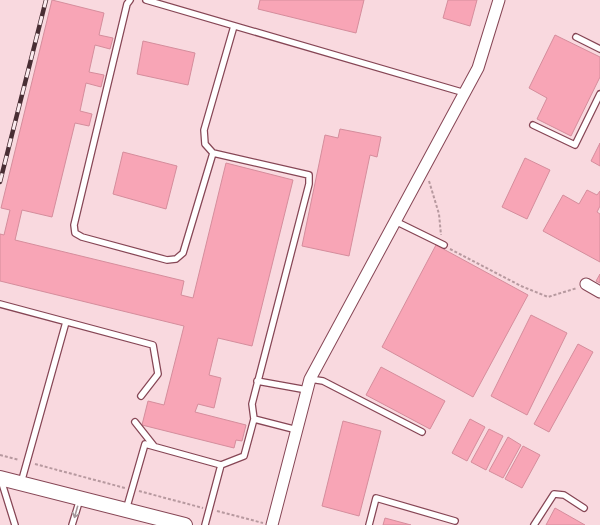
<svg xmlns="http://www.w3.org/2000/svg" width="600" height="525" viewBox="0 0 600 525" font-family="Commissioner,sans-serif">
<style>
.building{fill:#f8a5b6;stroke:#d58d9c}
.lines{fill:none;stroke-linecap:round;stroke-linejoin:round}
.service-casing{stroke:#864655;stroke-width:8}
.minor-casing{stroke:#864655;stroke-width:13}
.tertiary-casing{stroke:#864655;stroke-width:16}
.path{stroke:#b7999f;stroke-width:2;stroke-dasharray:3 2;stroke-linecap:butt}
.service{stroke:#fff;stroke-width:5.5}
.minor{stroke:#fff;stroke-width:11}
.tertiary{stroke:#fff;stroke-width:14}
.rail-casing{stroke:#492e34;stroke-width:4.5}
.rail{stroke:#fbebee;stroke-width:3;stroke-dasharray:9;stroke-linecap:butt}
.oneway{stroke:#a4989b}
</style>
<rect width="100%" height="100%" fill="#f9d9df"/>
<path class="building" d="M52,0L104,13L99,35L113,38L110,49L95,45L89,72L104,75L101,87L86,83L80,111L92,114L89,126L75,123L52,217L22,210L15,240L184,281L181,295L193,298L226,163L293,180L252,346L218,338L209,375L221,378L214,408L198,404L195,412L246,425L242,441L236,440L234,448L142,425L148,401L164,405L184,326L0,281V234L4,235L10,210L1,208Z
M260,0H364L356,33L258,9Z
M448,0H477L470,26L443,18Z
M555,35L600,57V77L571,136L537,119L547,98L529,88Z
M143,41L195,53L188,85L137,74Z
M340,129L381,137L377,157L370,155L349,256L302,246L325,135L338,138Z
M600,143V166L591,161Z
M123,152L177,166L166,209L113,194Z
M525,158L550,170L527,219L502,207Z
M587,190L597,195L600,191V206L597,212L600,214V262L543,231L563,195L579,204Z
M436,245L528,295L473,397L382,347Z
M600,274V283L596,281Z
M531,315L567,333L527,415L491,396Z
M578,344L593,352L549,432L534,424Z
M381,367L445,401L430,429L366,395Z
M470,419L485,427L467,461L452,453Z
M343,421L381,431L359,516L322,506Z
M489,429L503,436L486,470L471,462Z
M508,437L521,445L503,478L489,471Z
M523,446L540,455L522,488L505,479Z
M555,508L585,525H546Z
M385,518L411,525H383Z"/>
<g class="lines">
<g class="service-casing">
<path id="service" d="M130,0L127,4L74,225L75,233L82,237L167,260L176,259L183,253L213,153
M146,0L465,93
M234,26L204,130L205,144L213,153L309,175V184L252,404L254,419
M576,37L600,49
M533,125L575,145L600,94
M395,221L444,245
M0,304L153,345L158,374L141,396
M310,379L323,381L422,432
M257,381L307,390
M135,422L154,446
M221,465L244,456L254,419L297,430
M1,480L15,525
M21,483L66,322
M126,510L145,444L221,465L205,525
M72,525L80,499
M369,525L376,498L455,521
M534,525L554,494L564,495L584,508"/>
</g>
<g class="minor-casing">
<path id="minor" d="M586,284L600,292
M272,525L310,379L478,68L499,0"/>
</g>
<g class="tertiary-casing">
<path id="tertiary" d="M0,478L185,525"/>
</g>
<path class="path" d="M429,181L439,214L441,235
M450,249L521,286L548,297L577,288
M0,455L19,460
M35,464L125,488
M139,491L203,508
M217,511L263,523"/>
<use href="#service" class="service"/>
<use href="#minor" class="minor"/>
<use href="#tertiary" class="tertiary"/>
<g class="rail-casing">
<path id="rail" d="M0,182L46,0"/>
</g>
<use href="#rail" class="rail"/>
</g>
<defs><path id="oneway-shaft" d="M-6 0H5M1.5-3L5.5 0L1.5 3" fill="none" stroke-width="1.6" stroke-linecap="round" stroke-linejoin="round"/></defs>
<use class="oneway" href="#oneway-shaft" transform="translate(76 512) rotate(106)"/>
</svg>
